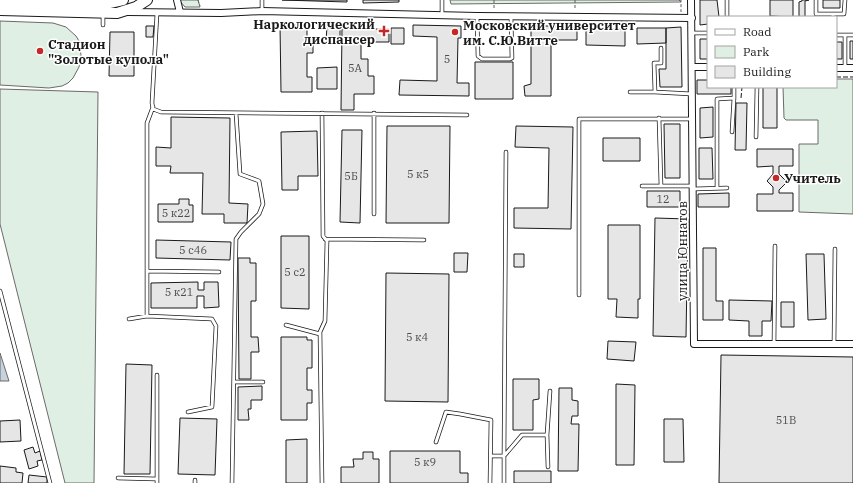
<svg xmlns="http://www.w3.org/2000/svg" width="853" height="483" viewBox="0 0 853 483" font-family="'IBM Plex Serif',serif">
<style>
.green{fill:#e0efe3;stroke:#6a6a6a}
.water{fill:#c6d2dc;stroke:#6a6a6a}
.building{fill:#e6e6e6;stroke:#1a1a1a}
.lines{fill:none;stroke-linecap:round;stroke-linejoin:round}
.lane-casing{stroke:#1a1a1a;stroke-width:4.5}
.street-casing{stroke:#1a1a1a;stroke-width:8}
.primary-casing{stroke:#1a1a1a;stroke-width:12}
.path{stroke:#5f5f5f;stroke-width:1;stroke-dasharray:3 2;stroke-linecap:butt}
.lane{stroke:#fff;stroke-width:3}
.street{stroke:#fff;stroke-width:6}
.primary{stroke:#fff;stroke-width:10}
.fence{stroke:#1a1a1a;stroke-width:1;stroke-dasharray:5 2;stroke-linecap:butt}
.poi-dot{fill:#c62828;stroke:#fff;stroke-width:1.5}
.labels{text-anchor:middle;stroke-width:3;stroke-linejoin:round;paint-order:stroke}
.number-label{font-size:11px;fill:#4d4d4d}
.poi-label{font-size:13px;font-weight:bold;fill:#1a1a1a;stroke:#fff;text-anchor:start}
.street-label{font-size:13px;fill:#1a1a1a;stroke:#fff}
</style>
<rect width="100%" height="100%" fill="#fff"/>
<path class="green" d="M179,0H198L200,7H185Z
M450,0H681V2L451,4Z
M0,21L53,23L66,27L76,36L79,41L81,55L79,67L73,78L68,83L62,86L49,88L0,85Z
M836,79H853V214L799,212V144H818V120H786L784,118L783,87H836Z
M0,89L98,92L94,483H65L0,224Z"/>
<path class="water" d="M0,353L9,381H0Z"/>
<path class="building" d="M282,0H347V2Z
M363,0H399V2L363,3Z
M700,0H717L719,17H708V24L700,25Z
M770,0H793V17L770,16Z
M802,0H809L805,1V17H799V2L802,1Z
M823,0H840V8H823Z
M280,25H307V44H313V53H307V77H312V92H281Z
M413,25L461,26V38H458L457,83H469V96L399,95L400,80L437,81V37L413,36Z
M146,26H154L153,37H146Z
M327,26H340V41H326Z
M531,26H577V40H551V96H525L524,86L531,84Z
M681,27L682,87H660L659,69H666V28Z
M391,28H404V44H391Z
M637,28H666V43L637,44Z
M342,29H389V42H361V59H368V76H374V94H354V110H341Z
M586,29H625V46L586,45Z
M110,32H134V76H109Z
M700,39H708V59H700Z
M850,41H853V59H850Z
M836,42H842V59H836Z
M475,62H513V99H475Z
M337,67V89H317V68Z
M697,80H708V87H731V94H697Z
M763,87H777V128H763Z
M736,103H747L746,150H735Z
M713,107V137L700,138V108Z
M171,117L230,118L229,203L248,204L247,223H224V214H202L203,173H170L171,166H156V147L171,148Z
M664,124H680V178H665Z
M387,126H450L449,223H386Z
M516,126L573,127L571,229L514,228V208H548L549,148L515,147Z
M342,130H362L360,223L340,222Z
M317,131L318,176H298V190H282L281,132Z
M603,138H640V161H603Z
M699,148H712L713,179H699Z
M757,149H793V166H779V174L787,182L779,190V193H793V211H757V194H773V187L767,181L773,174V166L757,167Z
M647,191H680V207H647Z
M729,193V207H698V194Z
M179,199H189V205H193V222H158V204H179Z
M655,218L688,219L686,337L653,336Z
M608,225H640V299H638V318L616,317L617,299H608Z
M281,236H309V309L281,308Z
M156,240L231,242L230,260L156,258Z
M703,248H716V301H723V320H703Z
M454,253H468L467,272H454Z
M514,254H524V267H514Z
M806,254H824L826,319L808,320Z
M238,258H250V263H256V301H251V337H258L259,352H251V379H239Z
M386,273L449,274L448,402L385,401Z
M198,282V290H204V282H218L219,307L204,308V296H197V308H151V283Z
M729,300L772,301L771,321H762V336H749V321L729,320Z
M781,302H794V327H781Z
M281,337H307V340H312V368H307V390H312V403H307V420H281Z
M608,341L636,342L634,361L607,359Z
M721,355L853,357V483H719Z
M126,364L152,365L150,474H124Z
M513,379H539V399L533,400V430H513Z
M616,384L635,385L634,465H616Z
M262,386V400H251V409H248L249,420H238V387Z
M559,388H572V400L578,401V416H572L571,424H579L578,471H558Z
M180,418L217,419L215,475L178,474Z
M664,419H683L684,462H664Z
M20,420L21,441L0,442V421Z
M307,439V483H286V440Z
M33,447L35,453L40,451L42,460L37,461L38,466L29,469L24,450Z
M390,451H460V473H468V483H390Z
M363,452H373V459H379V483H341V467H354L353,459H363Z
M0,466L16,468V472L23,473L22,483H0Z
M514,471H551V483H514Z
M29,475L47,477V483H28Z"/>
<g class="lines">
<g class="lane-casing">
<path id="lane" d="M262,0V11
M727,0V17
M816,0V14H833
M157,13L152,103L153,109L161,112L467,115
M103,15V25
M442,15V0
M477,16L478,56L482,59H510L512,58L511,17
M833,17V14H844L845,0
M692,33H708
M836,35H853
M845,35V68
M661,48V63H654L655,92L692,94
M630,92H655
M659,118L661,186
M732,132L734,98
M756,137L757,87
M642,186H693
M717,188V99L734,98V87
M693,189L727,188
M374,214V113
M325,239L424,240
M147,271L219,272
M0,291L50,483
M579,295V119H692
M147,316V123L153,107
M129,319L147,316L212,319L216,326L212,407L188,412
M286,325L320,334
M774,344L775,246
M834,344L835,249
M157,375V483
M234,382H263
M547,435L550,391
M436,442L446,412L460,414L491,420L490,483
M491,456H504L506,152
M118,478L157,479
M195,483V480
M232,483L236,239L241,232L259,214L263,204L259,181L240,174L236,113
M322,483L320,332L325,321L327,241L323,236L322,113
M504,483V456L522,435H547L548,467"/>
</g>
<g class="street-casing">
<path id="street" d="M177,0L180,12
M691,0L694,344H853
M128,12L221,13L262,11L477,16L692,18
M692,67H708
M836,68H853"/>
</g>
<g class="primary-casing">
<path id="primary" d="M0,3L105,4L123,0
M0,10L117,13L136,7L147,0"/>
</g>
<path class="path" d="M198,0L200,6
M494,0V9
M575,0V9
M679,0L681,2V12"/>
<use href="#lane" class="lane"/>
<use href="#street" class="street"/>
<use href="#primary" class="primary"/>
<path class="fence" d="M836,77H853
M741,98L742,87"/>
</g>
<g class="poi-dot">
<path d="M382 25h4v4h4v4h-4v4h-4v-4h-4v-4h4z"/>
<circle cx="455" cy="32" r="4"/>
<circle cx="40" cy="51" r="4"/>
<circle cx="776" cy="178" r="4"/>
</g>
<g class="labels">
<g class="number-label">
<text x="447" y="63">5</text>
<text x="355" y="72">5А</text>
<text x="418" y="178">5 к5</text>
<text x="351" y="180">5Б</text>
<text x="663" y="203">12</text>
<text x="176" y="217">5 к22</text>
<text x="193" y="254">5 с46</text>
<text x="295" y="276">5 с2</text>
<text x="179" y="296">5 к21</text>
<text x="417" y="341">5 к4</text>
<text x="786" y="424">51В</text>
<text x="425" y="466">5 к9</text>
</g>
<g class="poi-label">
<text x="375" y="29" text-anchor="end">Наркологический<tspan x="375" dy="15">диспансер</tspan></text>
<text x="463" y="30">Московский университет<tspan x="463" dy="15">им. С.Ю.Витте</tspan></text>
<text x="48" y="49">Стадион<tspan x="48" dy="15">"Золотые купола"</tspan></text>
<text x="784" y="183">Учитель</text>
</g>
<g class="street-label">
<text transform="translate(682 251) rotate(-90)" y="5">улица Юннатов</text>
</g>
</g>
<rect x="707" y="16" width="130" height="72" fill="#ffffff" stroke="#a3a3a3"/>
<rect x="715" y="29" width="20" height="6" fill="#ffffff" stroke="#a3a3a3"/>
<text x="743" y="36" font-size="12" fill="#1a1a1a">Road</text>
<rect x="715" y="46" width="20" height="12" fill="#e0efe3" stroke="#a3a3a3"/>
<text x="743" y="56" font-size="12" fill="#1a1a1a">Park</text>
<rect x="715" y="66" width="20" height="12" fill="#e6e6e6" stroke="#a3a3a3"/>
<text x="743" y="76" font-size="12" fill="#1a1a1a">Building</text>
</svg>
